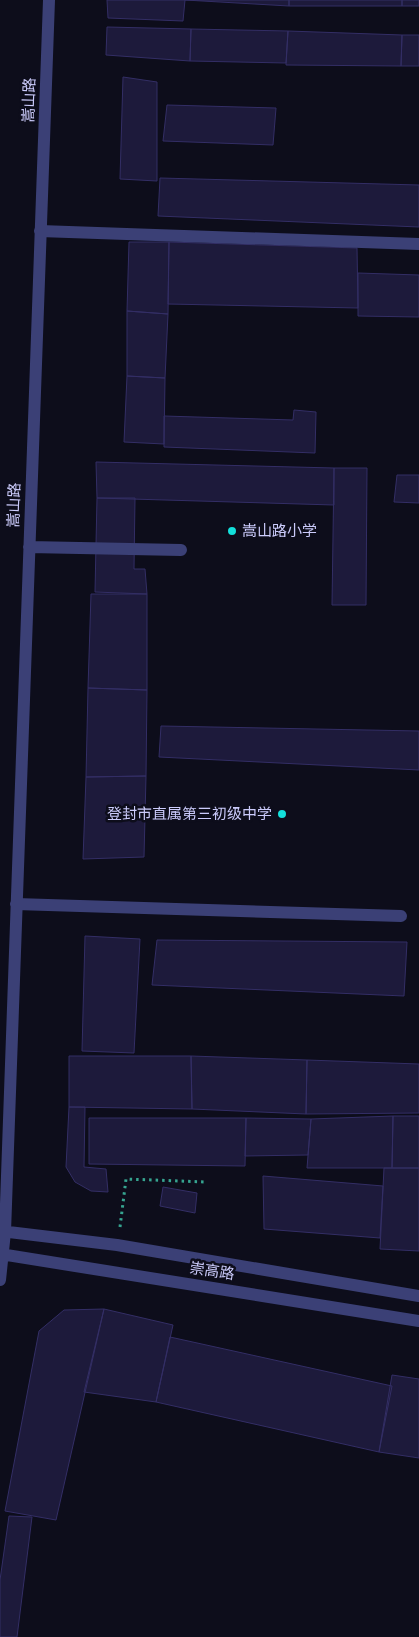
<svg xmlns="http://www.w3.org/2000/svg" width="419" height="1637" viewBox="0 0 419 1637" font-family="Karla,'Noto Sans SC',sans-serif">
<style>
.building{fill:#1d1a3b;stroke:#332e65}
.lines{fill:none;stroke-linecap:round;stroke-linejoin:round}
.path{stroke:#36a490;stroke-width:3;stroke-dasharray:2.5 4;stroke-linecap:butt}
.minor{stroke:#3b4076;stroke-width:12}
.poi-dot{fill:#13dfdb;stroke:#0d0d1b;stroke-width:2}
.labels{text-anchor:middle;stroke-width:5;stroke-linejoin:round;paint-order:stroke}
.street-label{font-size:15px;fill:#cbcbfb;stroke:#0d0d1b}
.poi-label{font-size:15px;fill:#cbcbfb;stroke:#0d0d1b;text-anchor:start}
</style>
<rect width="100%" height="100%" fill="#0d0d1b"/>
<path class="building" d="M107,0H185L183,21L108,18Z
M185,0H289V6Z
M289,0H402V6H289Z
M402,0H419V6H402Z
M107,27L191,29L190,61L106,55Z
M191,29L288,31L286,63L190,61Z
M288,31L402,35L401,66L286,65Z
M402,35H419V66H401Z
M123,77L157,82V181L120,179Z
M167,105L276,108L273,145L163,141Z
M160,178L419,185V227L158,216Z
M129,242H169L168,314L127,311Z
M169,242L357,248L358,308L168,304Z
M358,273L419,275V317L358,316Z
M127,311L168,314L165,378L127,376Z
M127,376L165,378L164,444L124,442Z
M294,410L316,412L315,453L164,447V416L293,420Z
M96,462L334,468V505L97,498Z
M334,468H367L366,605H332Z
M397,475H419V503L394,502Z
M97,498H135L134,569H145L147,594L95,592Z
M91,594H147V690L88,688Z
M88,688L147,690L146,776L86,777Z
M161,726L419,731V770L159,757Z
M146,776L144,857L83,859L86,777Z
M85,936L140,939L134,1053L82,1051Z
M157,940L407,942L404,996L152,985Z
M69,1056H191L192,1109L69,1107Z
M191,1056L307,1060L306,1114L192,1109Z
M307,1060L419,1064V1113L306,1114Z
M69,1107H85L84,1167L106,1169L108,1192L91,1191L75,1182L66,1167Z
M393,1116L392,1168H307L311,1119Z
M393,1116H419V1168H392Z
M89,1118H246L245,1166L89,1164Z
M246,1118L311,1119L308,1155L245,1156Z
M384,1168H419V1251L380,1249Z
M263,1176L383,1186L380,1238L264,1229Z
M163,1187L197,1193L195,1213L160,1206Z
M104,1309L56,1520L5,1511L39,1331L64,1310Z
M104,1309L173,1325L156,1402L84,1392Z
M170,1337L392,1386L379,1452L156,1402Z
M392,1375L419,1379V1458L379,1452Z
M9,1516L32,1517L17,1637H0V1580Z"/>
<g class="lines">
<path class="path" d="M120,1227L126,1179L206,1182"/>
<path class="minor" d="M40,231L419,244
M29,547L181,550
M16,904L401,916
M0,1231L117,1245L419,1296
M0,1254L419,1321
M0,1280L5,1232L49,0"/>
</g>
<g class="poi-dot">
<circle cx="232" cy="531" r="5"/>
<circle cx="282" cy="814" r="5"/>
</g>
<g class="labels">
<g class="street-label">
<text transform="translate(29 100) rotate(-88)" y="5">嵩山路</text>
<text transform="translate(14 505) rotate(-88)" y="5">嵩山路</text>
<text transform="translate(212 1271) rotate(9)" y="5">崇高路</text>
</g>
<g class="poi-label">
<text x="242" y="536">嵩山路小学</text>
<text x="272" y="819" text-anchor="end">登封市直属第三初级中学</text>
</g>
</g>
</svg>
